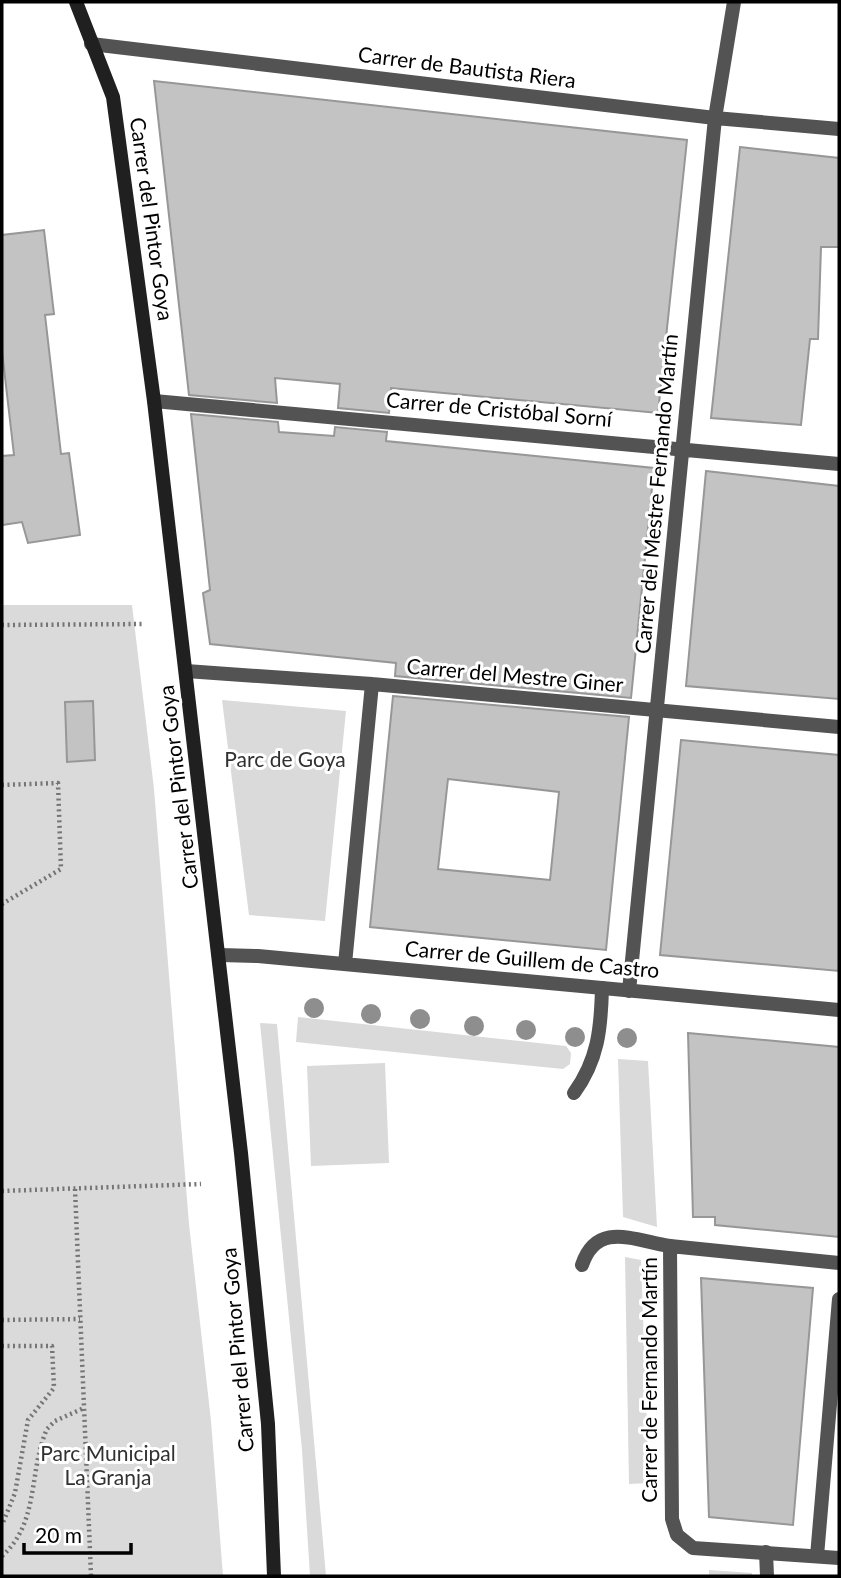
<svg xmlns="http://www.w3.org/2000/svg" width="841" height="1578" viewBox="0 0 841 1578" font-family="Lato,sans-serif">
<style>
.green{fill:#dadada}
.building{fill:#c3c3c3;stroke:#979797;stroke-width:2;fill-rule:evenodd}
.lines{fill:none;stroke-linecap:round;stroke-linejoin:round}
.path{stroke:#757575;stroke-width:4.5;stroke-dasharray:2 3.5;stroke-linecap:butt}
.lane{stroke:#535353;stroke-width:14}
.street{stroke:#535353;stroke-width:14}
.secondary{stroke:#202020;stroke-width:14}
.tree{fill:#8e8e8e}
.labels{text-anchor:middle;stroke-width:6;stroke-linejoin:round;paint-order:stroke}
.street-label{font-size:21px;fill:#000;stroke:#fff}
.park-label{font-size:21px;fill:#313131;stroke:#fff}
</style>
<rect width="100%" height="100%" fill="#fff"/>
<path class="green" d="M2,605H132L154,789L189,1224L211,1421L223,1576H2Z
M222,700L346,711L325,921L249,915Z
M298,1017L566,1046L571,1053L570,1064L563,1069L296,1042Z
M260,1023L277,1024L326,1576H310L302,1450Z
M618,1059L648,1061L657,1227L623,1217Z
M385,1063L389,1163L311,1166L307,1066Z
M625,1257L641,1260L649,1483L629,1484Z
M709,1570L752,1573V1576H709Z"/>
<path class="building" d="M154,81L687,140L658,413L391,388L389,413L338,408L340,384L275,378L277,403L189,395Z
M740,147L839,158V247H821L818,339H810L801,425L711,418Z
M44,230L54,314L45,315L61,454L69,453L80,535L28,543L22,522L2,525V456L14,455L2,351V235Z
M191,414L278,422L279,432L334,436L335,427L387,432L386,441L654,468L631,698L395,676L396,663L210,644L203,593L210,590Z
M706,471L839,486V699L686,686Z
M393,696L629,717L606,950L370,927ZM448,779L559,792L550,880L438,869Z
M93,701L95,760L67,762L65,702Z
M681,740L839,755V971L660,955Z
M688,1033L839,1047V1237L715,1225V1217H693Z
M701,1278L813,1288L793,1525L709,1517Z"/>
<g class="lines">
<path class="path" d="M2,625L144,624
M2,785L58,783L61,869L2,904
M75,1189L91,1576
M2,1191L201,1184
M2,1320L80,1319
M2,1346H52L54,1388L28,1420L15,1493L2,1525
M2,1556C40,1522 28,1472 47,1429L55,1421L84,1408"/>
<path class="lane" d="M574,1093C598,1060 601,1029 602,988
M582,1265C597,1221 633,1240 670,1246
M766,1552L767,1576"/>
<path class="street" d="M91,44L715,118L839,129
M154,401L839,464
M186,671L372,684L839,727
M220,955L258,956L839,1010
M345,964L372,684
M629,991L715,118L734,2
M839,1263L670,1246L672,1519L677,1535L693,1548L839,1558
M817,1556L839,1299"/>
<path class="secondary" d="M76,2L113,97L154,401L241,1153L268,1424L274,1576"/>
</g>
<g class="tree">
<circle cx="314" cy="1008" r="10"/>
<circle cx="371" cy="1014" r="10"/>
<circle cx="420" cy="1019" r="10"/>
<circle cx="474" cy="1026" r="10"/>
<circle cx="526" cy="1030" r="10"/>
<circle cx="575" cy="1037" r="10"/>
<circle cx="627" cy="1038" r="10"/>
</g>
<g class="labels">
<g class="street-label">
<text transform="translate(467 68) rotate(7)" y="7">Carrer de Bautista Riera</text>
<text transform="translate(151 219) rotate(82)" y="7">Carrer del Pintor Goya</text>
<text transform="translate(499 410) rotate(5)" y="7">Carrer de Cristóbal Sorní</text>
<text transform="translate(657 494) rotate(-85)" y="7">Carrer del Mestre Fernando Martín</text>
<text transform="translate(515 676) rotate(5)" y="7">Carrer del Mestre Giner</text>
<text transform="translate(179 787) rotate(-97)" y="7">Carrer del Pintor Goya</text>
<text transform="translate(532 960) rotate(5)" y="7">Carrer de Guillem de Castro</text>
<text transform="translate(238 1350) rotate(-95)" y="7">Carrer del Pintor Goya</text>
<text transform="translate(650 1380) rotate(-90)" y="7">Carrer de Fernando Martín</text>
</g>
<g class="park-label">
<text x="285" y="767">Parc de Goya</text>
<text x="108" y="1461">Parc Municipal<tspan x="108" dy="24">La Granja</tspan></text>
</g>
</g>
<rect width="841" height="1578" fill="none" stroke="#000000" stroke-width="7"/>
<path d="M24 1543v10h107v-10" fill="none" stroke="#000000" stroke-width="3.5"/>
<text x="35" y="1543" font-size="21" fill="#000000" stroke="#ffffff" stroke-width="5" paint-order="stroke">20 m</text>
</svg>
